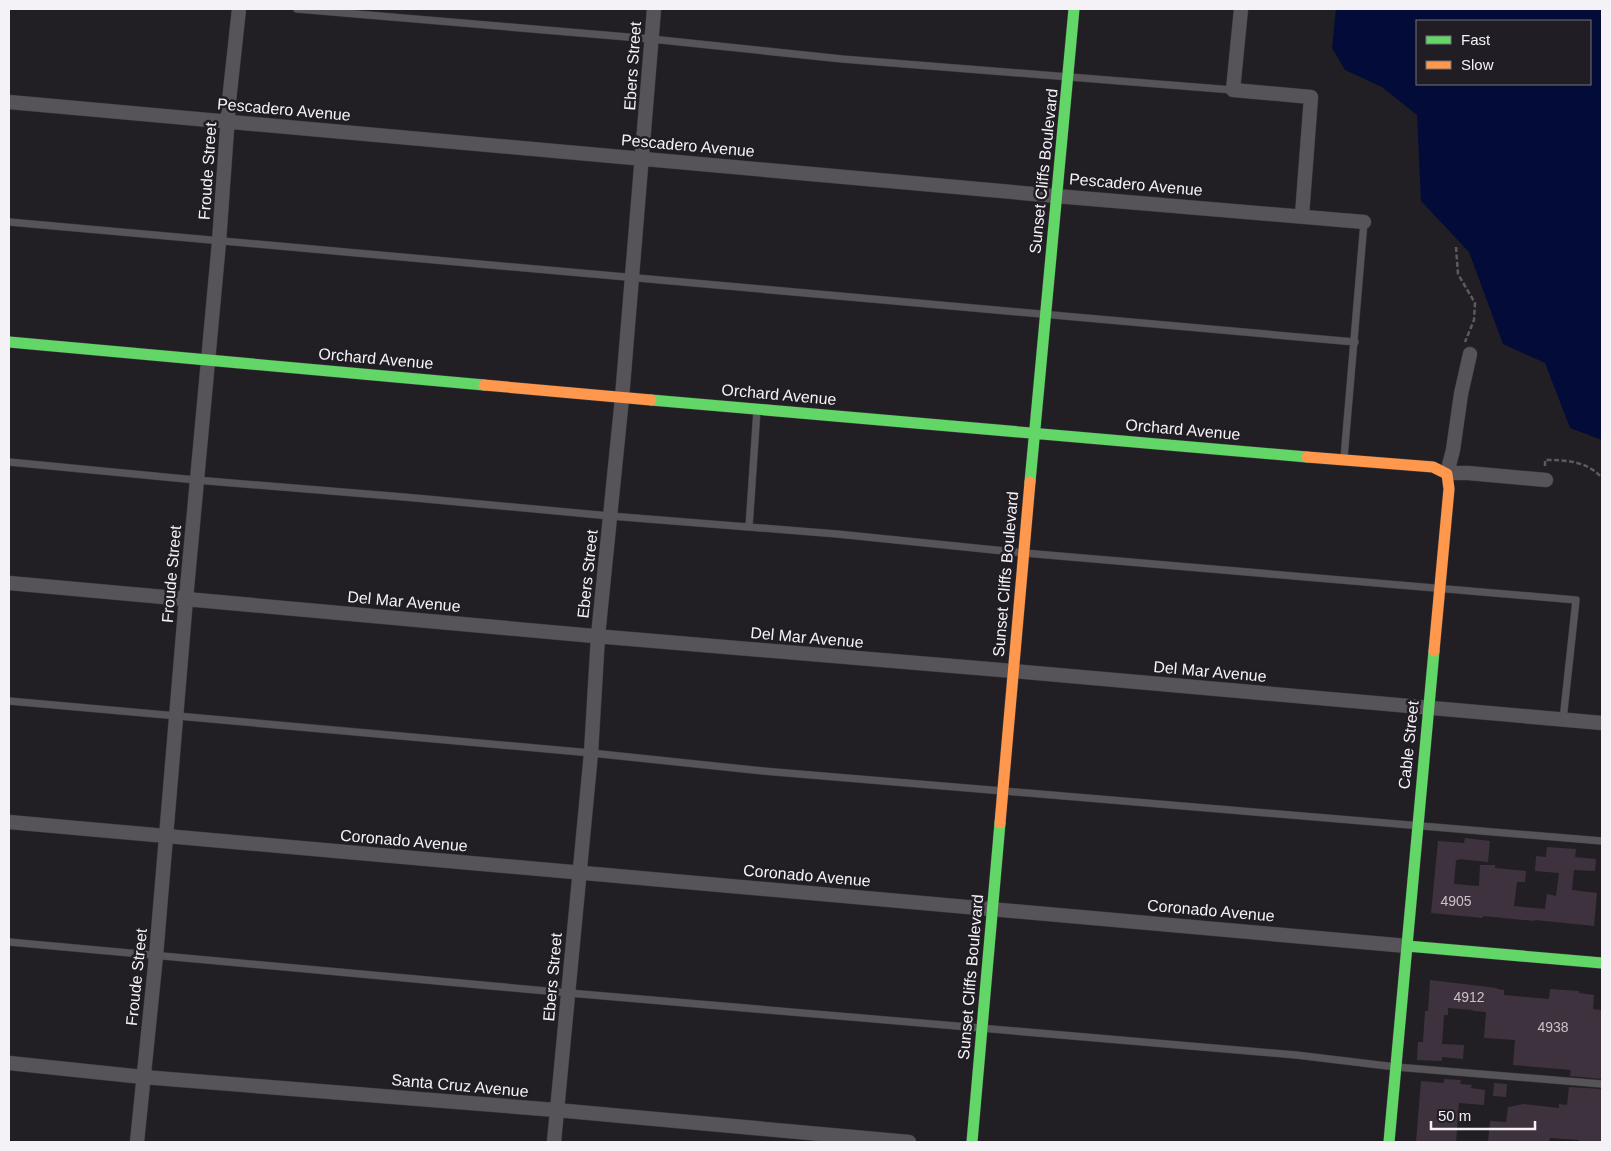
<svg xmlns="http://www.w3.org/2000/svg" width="1611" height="1151" viewBox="0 0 1611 1151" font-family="Helvetica,sans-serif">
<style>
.water{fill:#030c38;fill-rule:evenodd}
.building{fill:#3f323f}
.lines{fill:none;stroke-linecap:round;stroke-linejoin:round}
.lane-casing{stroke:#3d3b3e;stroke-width:8}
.street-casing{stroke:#3d3b3e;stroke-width:15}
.fast-casing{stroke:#3d3b3e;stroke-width:12}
.slow-casing{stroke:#3d3b3e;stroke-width:12}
.path{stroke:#5c5a5e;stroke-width:2.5;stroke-dasharray:5 2.5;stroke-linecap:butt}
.lane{stroke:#565458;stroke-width:7}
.street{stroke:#565458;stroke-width:14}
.fast{stroke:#63d668;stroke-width:11}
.slow{stroke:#ff974d;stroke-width:11}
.labels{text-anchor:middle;stroke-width:5;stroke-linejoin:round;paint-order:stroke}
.number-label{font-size:14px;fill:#c8c2c9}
.street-label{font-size:16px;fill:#f5f2f7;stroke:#211d25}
</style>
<rect width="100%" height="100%" fill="#211f23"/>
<path class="water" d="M1336,9H1602V440L1570,428L1545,363L1503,344L1469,252L1421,201L1417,115L1382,87L1345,70L1332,48ZM1417,21H1590V84H1417Z"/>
<path class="building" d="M1465,838L1490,841L1488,862L1459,859V860H1456L1454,884L1479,886L1480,865H1495V868L1526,871L1525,882H1517L1514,906L1545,909L1547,894L1556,896L1559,873L1535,871L1536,856L1546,857L1547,847L1576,849L1575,857L1596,859L1595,871L1574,870L1572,890L1597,893L1594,926L1535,920V921L1483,916V918L1431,913L1438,841L1464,843Z
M1430,980L1497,988V989L1504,990V995L1549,999L1550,989L1579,991V993L1594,995L1593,1009L1602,1010V1079L1570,1076L1571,1070L1513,1065L1515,1040L1484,1038L1486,1012L1473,1011V1010L1448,1008V1015H1444L1442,1044L1464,1045L1463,1059L1442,1057V1061L1417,1060L1418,1042H1423L1425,1011H1428Z
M1444,1079L1461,1080L1460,1084L1472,1085L1471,1088L1485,1090L1484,1105L1459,1103L1456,1142H1416L1421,1081L1444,1083Z
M1494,1083L1507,1084L1506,1097L1493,1096Z
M1569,1087L1602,1089V1142H1579V1140L1550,1138L1549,1142H1488L1490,1121L1506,1122L1508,1107L1524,1104L1559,1108V1104L1567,1105Z"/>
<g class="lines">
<g class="lane-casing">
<path id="lane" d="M297,9L651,39L842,59L1233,90
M9,222L1355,342
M1344,458L1364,222
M9,462L196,480L404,497L610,516L837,534L1024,553L1576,600L1563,720
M749,527L757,410
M9,701L591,753L763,771L1602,841
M9,942L569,993L1296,1055L1396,1067L1602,1084"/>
</g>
<g class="street-casing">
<path id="street" d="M1241,9L1233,90L1311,97L1302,215
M9,102L1056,196L1364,222
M1470,354L1461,394L1453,450L1447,473H1468L1546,480
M9,583L583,635L1013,671L1602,723
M9,822L1407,946
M9,1063L143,1077L556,1110L909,1142
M137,1142L156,956L186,599L219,242L229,101L239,9
M554,1142L591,753L598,636L622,398L654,9"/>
</g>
<g class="fast-casing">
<path id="fast" d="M9,342L484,385
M651,400L1307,457
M1030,482L1074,9
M1407,946L1602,963
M972,1142L1000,823
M1389,1142L1434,651"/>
</g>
<g class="slow-casing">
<path id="slow" d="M484,385L651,400
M1307,457L1433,467L1447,474L1449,489L1434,651
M1000,823L1030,482"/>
</g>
<path class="path" d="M1456,247L1458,274L1475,303L1474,320L1465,342
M1545,466V460C1567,460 1587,461 1602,478"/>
<use href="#lane" class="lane"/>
<use href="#street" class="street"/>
<use href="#fast" class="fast"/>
<use href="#slow" class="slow"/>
</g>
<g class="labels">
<g class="number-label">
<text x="1456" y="906">4905</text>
<text x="1469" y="1002">4912</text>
<text x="1553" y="1032">4938</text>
</g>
<g class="street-label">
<text transform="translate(632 66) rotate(-86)" y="6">Ebers Street</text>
<text transform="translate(284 109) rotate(5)" y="6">Pescadero Avenue</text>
<text transform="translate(688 145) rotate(5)" y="6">Pescadero Avenue</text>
<text transform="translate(207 171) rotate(-86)" y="6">Froude Street</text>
<text transform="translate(1043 171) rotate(-84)" y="6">Sunset Cliffs Boulevard</text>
<text transform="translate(1136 184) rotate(5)" y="6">Pescadero Avenue</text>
<text transform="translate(376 358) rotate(5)" y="6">Orchard Avenue</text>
<text transform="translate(779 394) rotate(5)" y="6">Orchard Avenue</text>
<text transform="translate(1183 429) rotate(5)" y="6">Orchard Avenue</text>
<text transform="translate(171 574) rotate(-85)" y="6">Froude Street</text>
<text transform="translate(587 574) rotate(-84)" y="6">Ebers Street</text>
<text transform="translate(1005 574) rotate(-85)" y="6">Sunset Cliffs Boulevard</text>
<text transform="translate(404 601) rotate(5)" y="6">Del Mar Avenue</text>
<text transform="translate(807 637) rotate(5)" y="6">Del Mar Avenue</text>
<text transform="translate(1210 671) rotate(5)" y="6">Del Mar Avenue</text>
<text transform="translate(1408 745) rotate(-84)" y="6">Cable Street</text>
<text transform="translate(404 840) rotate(5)" y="6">Coronado Avenue</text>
<text transform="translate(807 875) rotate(5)" y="6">Coronado Avenue</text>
<text transform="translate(1211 910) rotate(5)" y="6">Coronado Avenue</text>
<text transform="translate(136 977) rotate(-84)" y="6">Froude Street</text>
<text transform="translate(552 977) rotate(-85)" y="6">Ebers Street</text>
<text transform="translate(970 977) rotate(-85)" y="6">Sunset Cliffs Boulevard</text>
<text transform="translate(460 1085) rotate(5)" y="6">Santa Cruz Avenue</text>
</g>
</g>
<rect width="1611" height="1151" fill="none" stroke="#f5f2f7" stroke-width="20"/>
<rect x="1416" y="20" width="175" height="65" fill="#211d25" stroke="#767279"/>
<rect x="1426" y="36" width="25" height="8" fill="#63d668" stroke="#767279"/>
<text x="1461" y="45" font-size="15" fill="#f5f2f7">Fast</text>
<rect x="1426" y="61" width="25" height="8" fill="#ff974d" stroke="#767279"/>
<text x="1461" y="70" font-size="15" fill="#f5f2f7">Slow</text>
<path d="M1431 1121v8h104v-8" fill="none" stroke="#f5f2f7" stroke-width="2.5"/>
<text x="1438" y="1121" font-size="15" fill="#f5f2f7" stroke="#211d25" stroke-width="4" paint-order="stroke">50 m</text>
</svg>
